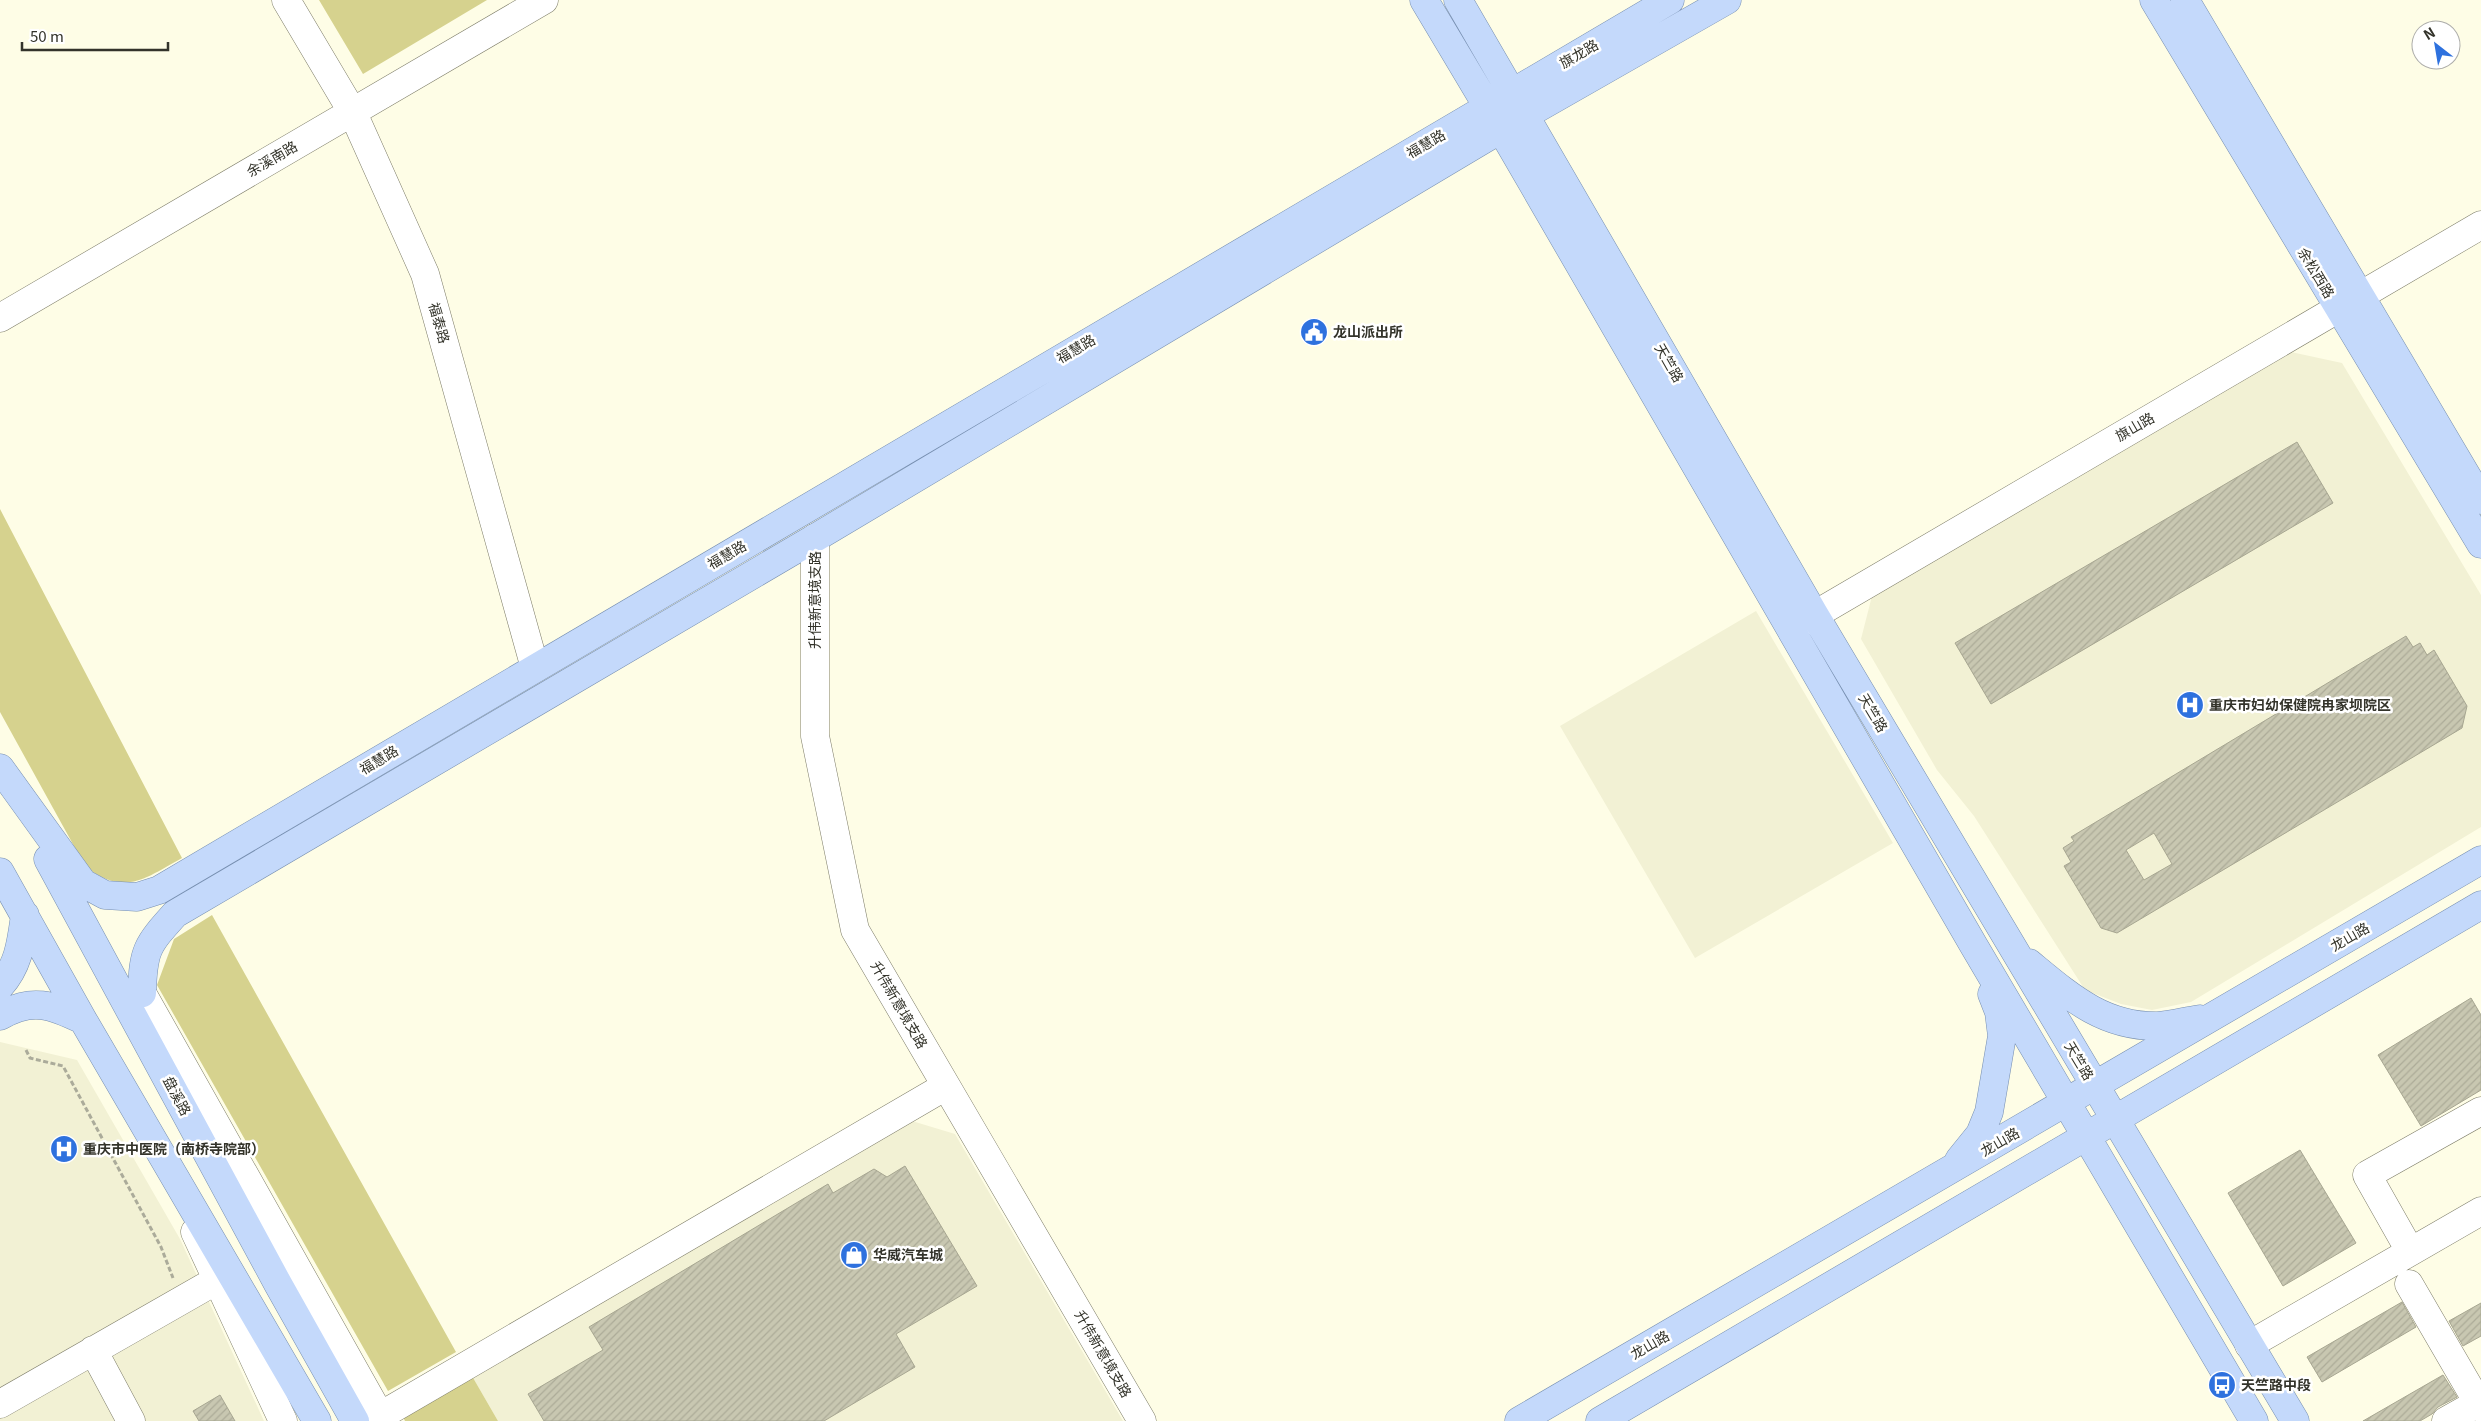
<svg xmlns="http://www.w3.org/2000/svg" width="2481" height="1421" viewBox="0 0 2481 1421" font-family="Georgia,'Noto Sans SC',serif">
<style>
.built{fill:#f2f1d4}
.park{fill:#d6d28e}
.building{fill:url(#building-hatch);stroke:#a7a691;fill-rule:evenodd}
.lines{fill:none;stroke-linecap:round;stroke-linejoin:round}
.minor-casing{stroke:#7e7d69;stroke-width:29}
.major-casing{stroke:#778fb0;stroke-width:29}
.path{stroke:#abab9a;stroke-width:3;stroke-dasharray:5 2.5;stroke-linecap:butt}
.minor{stroke:#fff;stroke-width:28}
.major{stroke:#c4d9fb;stroke-width:28}
.labels{text-anchor:middle;stroke-width:5;stroke-linejoin:round;paint-order:stroke}
.street-label{font-size:14px;fill:#33332a;stroke:#fff}
.poi-label{font-size:14px;font-weight:bold;fill:#33332a;stroke:#fff;text-anchor:start}
</style>
<defs>
<pattern id="building-hatch" width="6" height="6" patternUnits="userSpaceOnUse" patternTransform="scale(1.25)"><rect width="6" height="6" fill="#c8c7b1"/><path d="M-1 1l2-2M0 6l6-6M5 7l2-2" fill="none" stroke="#acab98"/></pattern>
</defs>
<rect width="100%" height="100%" fill="#fefde6"/>
<path class="built" d="M2291,352L2342,363L2481,595V827L2191,1002L2152,1010L2121,1004L2085,990L1974,816L1937,770L1861,639L1872,596Z
M1756,611L1893,843L1695,958L1560,726Z
M0,1042L77,1060L180,1239L264,1421H0Z
M912,1121L955,1134L1123,1421H498L472,1376Z"/>
<path class="park" d="M319,0H487L363,74Z
M0,509L182,858C144,879 124,897 85,866L0,712Z
M212,915L456,1352L388,1391L157,985L174,939Z
M472,1376L498,1421H405L403,1417Z"/>
<path class="building" d="M2297,442L2333,503L1991,704L1955,643Z
M2406,636L2413,647L2420,643L2427,655L2434,650L2467,706L2462,728L2117,933L2101,928L2064,866L2071,862L2063,848L2074,841L2071,837ZM2154,833L2172,864L2144,880L2126,850Z
M2471,998L2481,1015V1090L2421,1126L2378,1055Z
M2300,1150L2356,1243L2283,1286L2228,1193Z
M905,1166L977,1286L896,1334L915,1367L824,1421H544L528,1394L603,1350L589,1327L828,1184L833,1193L874,1169L887,1177Z
M2402,1302L2416,1327L2322,1382L2307,1357Z
M2481,1303V1336L2463,1346L2449,1321Z
M2443,1375L2457,1397L2438,1407L2432,1414L2420,1421H2363Z
M220,1395L235,1421H199L193,1411Z"/>
<g class="lines">
<g class="minor-casing">
<path id="minor" d="M286,0L353,113L425,274L535,668
M0,318L544,0
M815,538V736L855,930L1142,1421
M1794,627L2481,225
M142,993L383,1421
M195,1232L283,1421
M2410,1251L2367,1175L2481,1111
M2409,1284L2481,1408
M2249,1345L2481,1211
M93,1350L131,1421
M0,1404L217,1280
M380,1416L946,1086
M2446,1421L2478,1403"/>
</g>
<g class="major-casing">
<path id="major" d="M1424,0L1501,129L1974,946L2254,1421
M1458,0L1814,614L2295,1421
M2154,0L2481,544
M2185,0L2481,500
M0,768L83,883L105,895L137,897L159,890L1670,0
M48,859L278,1284L355,1421
M0,872L83,1020L317,1421
M2029,963C2069,996 2103,1027 2158,1026C2172,1025 2186,1021 2200,1019
M0,986C19,965 21,943 25,915
M142,993C143,950 147,945 175,914L815,538L1501,129L1727,0
M0,1016C32,997 52,1005 83,1020
M1959,1160L1980,1134L1989,1112L2002,1036L1999,1012L1992,994
M1519,1421L2481,860
M1600,1421L2481,905"/>
</g>
<path class="path" d="M26,1050L30,1058L63,1066L161,1247L173,1278"/>
<use href="#minor" class="minor"/>
<use href="#major" class="major"/>
</g>
<defs>
<g id="civic-disc" transform="scale(1.4375)"><circle r="9.5" fill="#2e71de" stroke="#fff"/><path d="M-.6-6.5H3V-4.5H.6V-3L4-1V1h2V6H-6V1h2V-1L-.6-3ZM-1.2 2.5V6h2.4V2.5Z" fill="#fff"/></g>
<g id="hospital-disc" transform="scale(1.4375)"><circle r="9.5" fill="#2e71de" stroke="#fff"/><path d="M-5-5h3v3.5h4V-5h3V5h-3V1.5h-4V5h-3Z" fill="#fff"/></g>
<g id="shop-disc" transform="scale(1.4375)"><circle r="9.5" fill="#2e71de" stroke="#fff"/><path d="M-5-2.5h2.3a2.7 3.5 0 0 1 5.4 0H5L5.5 6h-11ZM-1.5-2.5h3a1.5 2.3 0 0 0-3 0Z" fill="#fff"/></g>
<g id="bus-disc" transform="scale(1.4375)"><circle r="9.5" fill="#2e71de" stroke="#fff"/><path d="M-5-6H5V4H4V6H2V4H-2V6H-4V4H-5ZM-3.5-4V0h7V-4ZM-3.5 1.2v1.5H-2V1.2ZM2 1.2v1.5H3.5V1.2Z" fill="#fff"/></g>
</defs>
<g fill-rule="evenodd">
<use href="#civic-disc" x="1314" y="332"/>
<use href="#hospital-disc" x="2190" y="705"/>
<use href="#hospital-disc" x="64" y="1149"/>
<use href="#shop-disc" x="854" y="1255"/>
<use href="#bus-disc" x="2222" y="1385"/>
</g>
<g class="labels">
<g class="street-label">
<text transform="translate(1579 54) rotate(-30)" y="5">旗龙路</text>
<text transform="translate(1426 144) rotate(-30)" y="5">福慧路</text>
<text transform="translate(272 159) rotate(-30)" y="5">余溪南路</text>
<text transform="translate(2316 273) rotate(59)" y="5">余松西路</text>
<text transform="translate(439 323) rotate(74)" y="5">福泰路</text>
<text transform="translate(1076 349) rotate(-30)" y="5">福慧路</text>
<text transform="translate(1669 363) rotate(60)" y="5">天竺路</text>
<text transform="translate(2135 427) rotate(-30)" y="5">旗山路</text>
<text transform="translate(727 555) rotate(-30)" y="5">福慧路</text>
<text transform="translate(815 600) rotate(-90)" y="5">升伟新意境支路</text>
<text transform="translate(1873 713) rotate(59)" y="5">天竺路</text>
<text transform="translate(379 760) rotate(-31)" y="5">福慧路</text>
<text transform="translate(2350 937) rotate(-30)" y="5">龙山路</text>
<text transform="translate(899 1005) rotate(60)" y="5">升伟新意境支路</text>
<text transform="translate(2079 1061) rotate(59)" y="5">天竺路</text>
<text transform="translate(177 1096) rotate(62)" y="5">盘溪路</text>
<text transform="translate(2000 1142) rotate(-30)" y="5">龙山路</text>
<text transform="translate(1650 1345) rotate(-30)" y="5">龙山路</text>
<text transform="translate(1103 1354) rotate(60)" y="5">升伟新意境支路</text>
</g>
<g class="poi-label">
<text x="1333" y="337">龙山派出所</text>
<text x="2209" y="710">重庆市妇幼保健院冉家坝院区</text>
<text x="83" y="1154">重庆市中医院（南桥寺院部）</text>
<text x="873" y="1260">华威汽车城</text>
<text x="2241" y="1390">天竺路中段</text>
</g>
</g>
<g transform="translate(2436 45) rotate(329)"><circle r="24" fill="#ffffff" stroke="#adadaa"/>
<path d="M0-4L9 19L0 12L-9 19Z" fill="#2e71de"/>
<text y="-8" font-size="14" font-weight="bold" text-anchor="middle" fill="#33332a">N</text>
</g>
<path d="M22 42v8h146v-8" fill="none" stroke="#33332a" stroke-width="2.5"/>
<text x="30" y="42" font-size="15" fill="#33332a" stroke="#ffffff" stroke-width="4" paint-order="stroke">50 m</text>
</svg>
